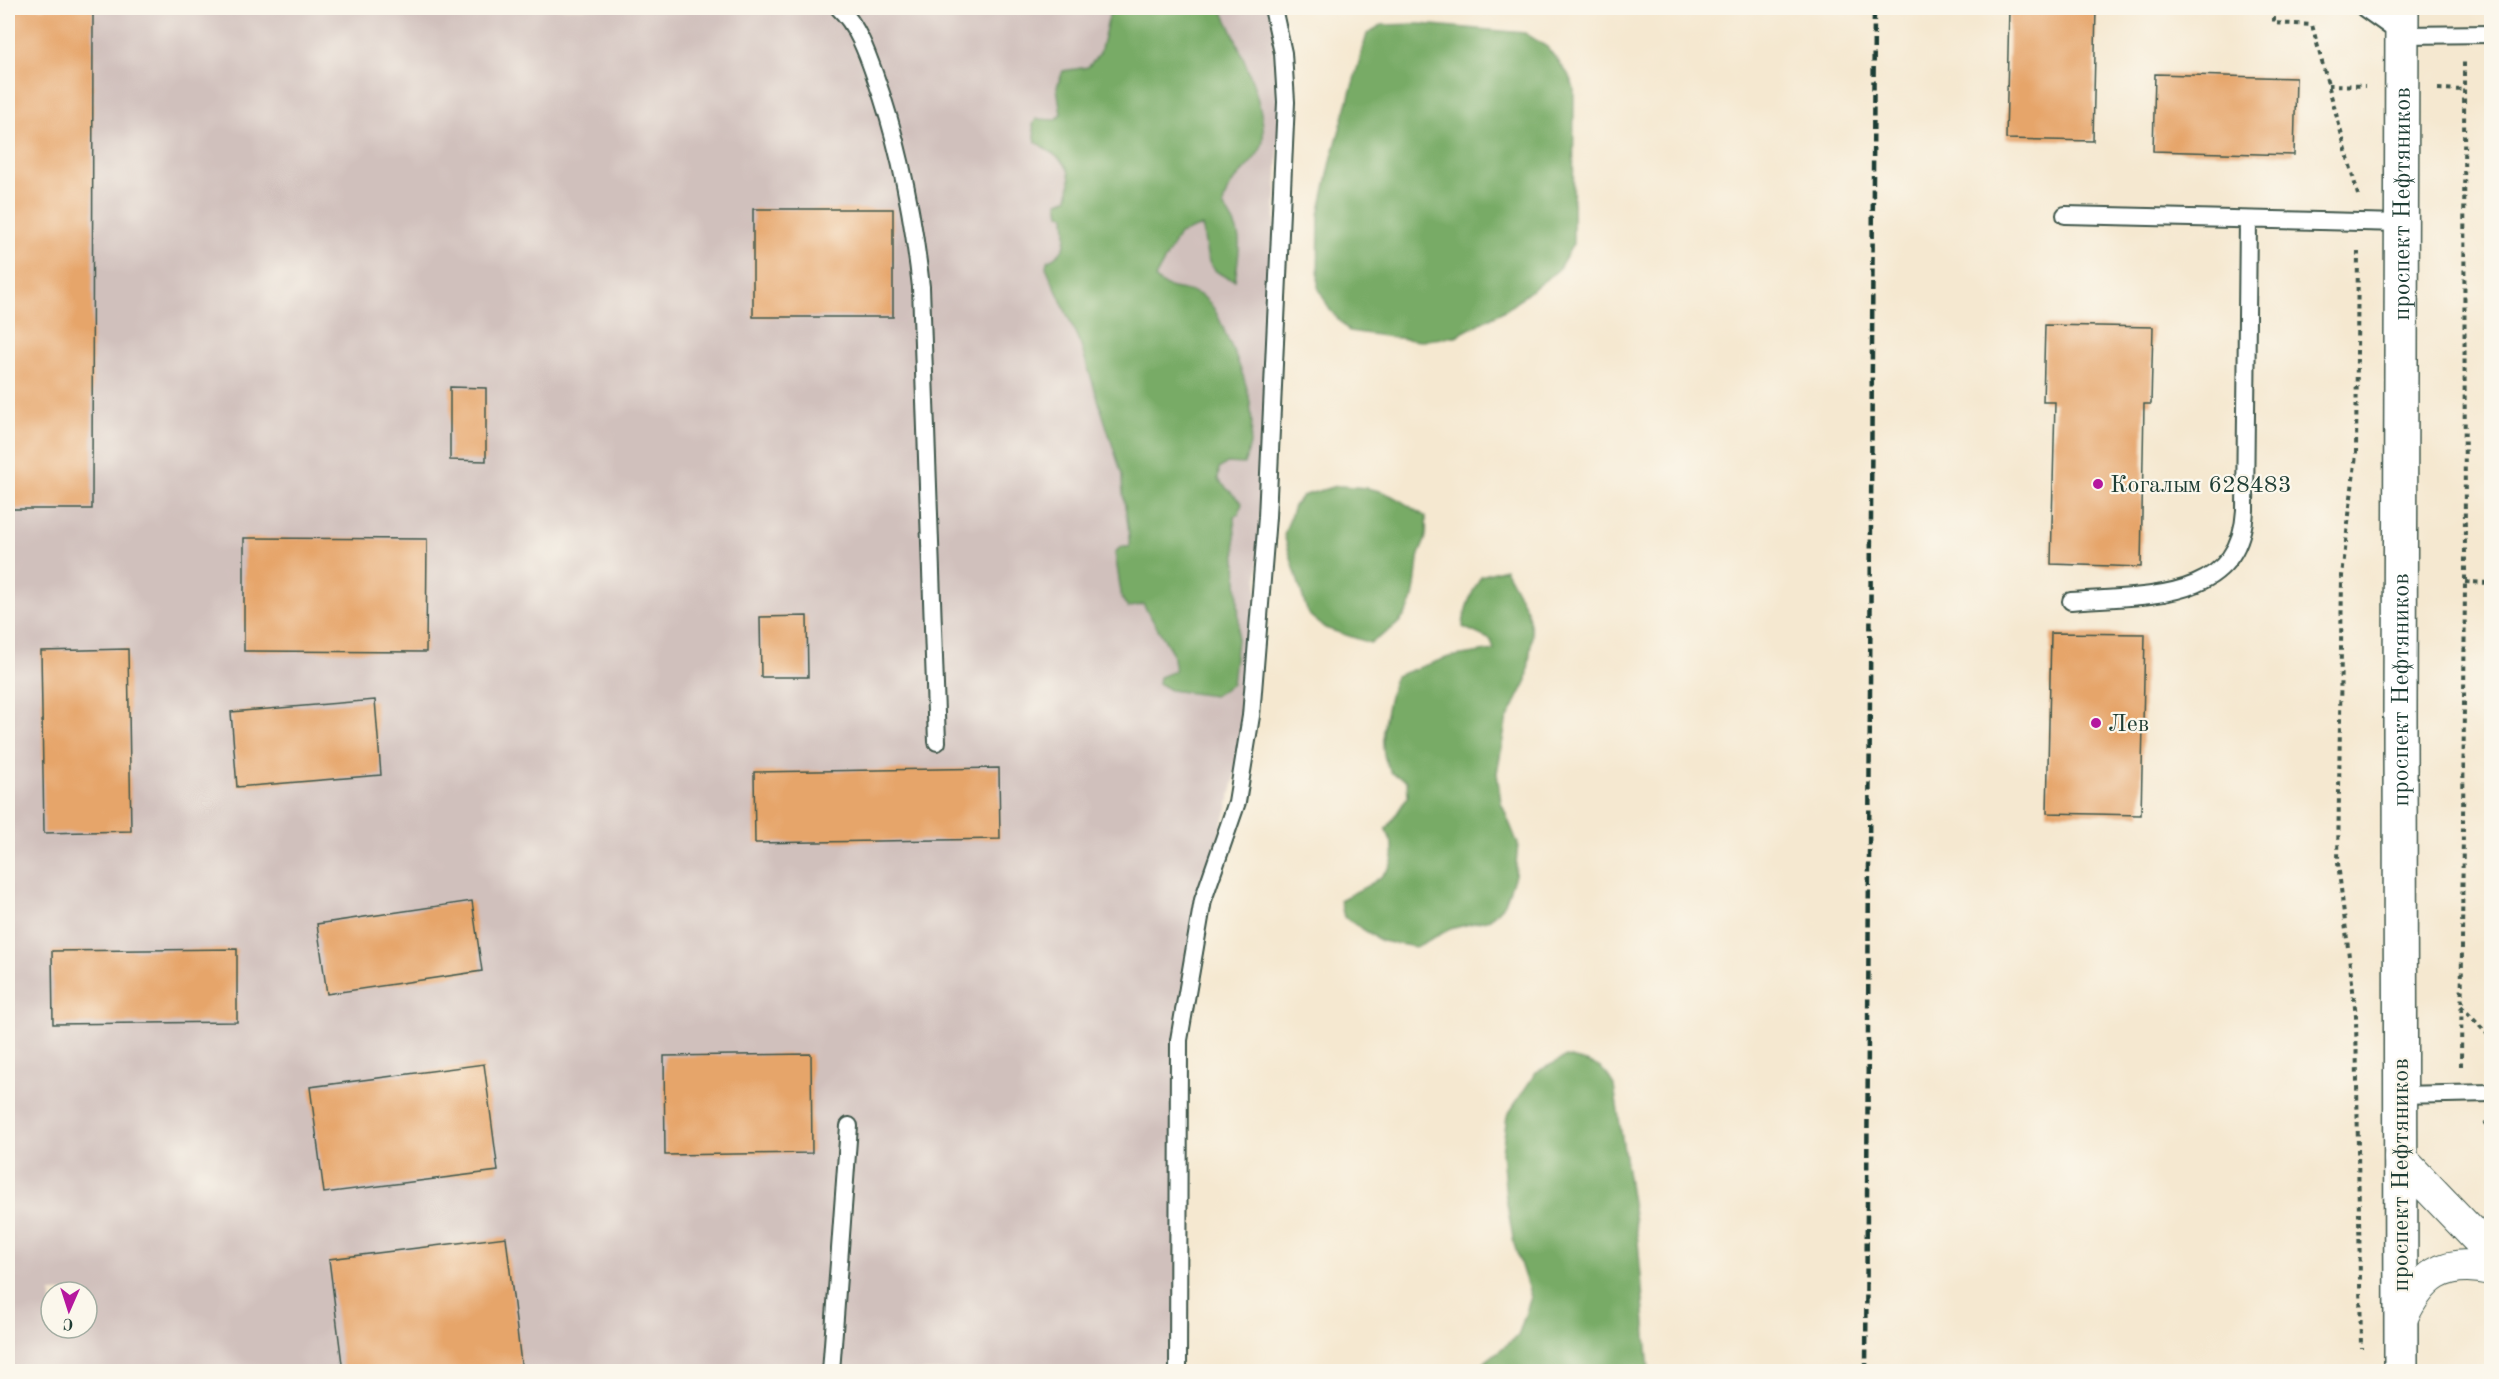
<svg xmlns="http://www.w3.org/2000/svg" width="2499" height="1379" viewBox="0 0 2499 1379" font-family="'Old Standard TT',serif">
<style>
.industrial{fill:#d0c0bc;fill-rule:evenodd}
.forest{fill:#78ab66;stroke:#4c744d;stroke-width:1.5}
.building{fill:#e6a56b}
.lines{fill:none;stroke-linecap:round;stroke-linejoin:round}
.service-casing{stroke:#3f574b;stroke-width:20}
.minor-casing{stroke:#3f574b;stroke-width:34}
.secondary-casing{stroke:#3f574b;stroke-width:36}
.path{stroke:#3f574b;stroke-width:4;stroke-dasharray:4.5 4.5;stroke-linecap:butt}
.service{stroke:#fff;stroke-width:16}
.minor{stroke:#fff;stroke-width:32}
.secondary{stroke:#fff;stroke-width:33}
.rail{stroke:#1f3d34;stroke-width:4.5;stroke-dasharray:9 4.5;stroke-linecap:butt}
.poi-dot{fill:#b5179e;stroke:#fbf7ec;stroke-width:2}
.labels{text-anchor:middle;stroke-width:4.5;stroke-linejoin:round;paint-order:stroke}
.street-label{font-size:24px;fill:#1f3d34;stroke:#fbf7ec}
.poi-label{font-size:24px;fill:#1f3d34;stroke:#fbf7ec;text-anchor:start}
</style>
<rect width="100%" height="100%" fill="#fbf7ec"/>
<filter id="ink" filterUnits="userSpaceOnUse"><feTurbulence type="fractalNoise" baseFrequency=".0167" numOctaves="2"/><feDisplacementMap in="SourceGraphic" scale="12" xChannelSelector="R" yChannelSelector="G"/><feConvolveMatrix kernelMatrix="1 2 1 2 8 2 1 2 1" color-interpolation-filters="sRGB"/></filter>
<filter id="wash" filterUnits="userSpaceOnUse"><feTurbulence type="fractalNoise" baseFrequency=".008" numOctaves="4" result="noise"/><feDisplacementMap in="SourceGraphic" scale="24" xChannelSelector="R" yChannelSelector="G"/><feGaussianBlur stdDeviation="1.35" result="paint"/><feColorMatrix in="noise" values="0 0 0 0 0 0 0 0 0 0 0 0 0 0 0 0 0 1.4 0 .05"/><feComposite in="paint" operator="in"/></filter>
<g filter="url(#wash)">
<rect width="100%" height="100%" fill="#f5e8d0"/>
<path class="industrial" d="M8,8H1273L1283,53L1251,716L1203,900L1179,1040L1178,1371H8ZM51,1292H87V1328H51Z"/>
<path class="forest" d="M1111,8H1221C1235,36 1275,122 1260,150C1247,173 1227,178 1223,206C1245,234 1240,247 1235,280C1201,270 1209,256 1202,226L1179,234L1155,278C1167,292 1187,287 1202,296C1215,305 1220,321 1226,335C1246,377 1262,419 1244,464L1227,463L1219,469L1218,480L1242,503L1239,514L1234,516L1239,623L1232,684L1214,696L1170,690L1158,683L1159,677L1175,671L1172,652L1143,604L1128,608L1122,599L1115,553L1120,547H1129C1131,523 1121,500 1122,475L1081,346L1046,267L1047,261C1071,250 1066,238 1065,215L1060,214L1058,202L1068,198C1075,163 1063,162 1036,142L1033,125L1036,119L1056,120L1061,114L1057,87L1063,71L1088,67L1100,53Z
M1420,24L1525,33L1547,47L1568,74L1574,88L1573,244L1558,270L1507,309L1456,336L1420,341L1349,331L1330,310L1318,287L1319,215L1332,157L1367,34L1381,25Z
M1336,486C1382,487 1388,492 1426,517C1426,523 1427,530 1426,536C1425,544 1419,551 1418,559C1413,607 1414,617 1370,643L1325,628L1308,614L1284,535L1294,506L1302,496Z
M1505,569L1527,610L1532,634L1527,680L1506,722L1497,773L1501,802L1518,844L1515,875L1505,903L1490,919L1450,929L1416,947L1381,941L1344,917L1340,900C1371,883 1410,872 1386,830L1408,796L1407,781C1402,778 1395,776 1391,772C1373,746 1389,704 1395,676L1449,657L1494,650L1491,640L1463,627C1464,608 1472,592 1481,576Z
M1566,1057C1589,1063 1603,1062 1614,1086L1638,1241L1649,1371H1473L1518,1336L1531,1297L1514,1244L1506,1198L1502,1152L1507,1116L1536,1072Z"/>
<g id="blocks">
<path class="building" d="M8,8H93L92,509H8Z
M2009,8H2096L2093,141L2006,139Z
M2155,74L2296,78L2294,155L2153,151Z
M753,209H893V317H753Z
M2045,325L2153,327L2151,404H2144L2141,567L2051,564L2055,402H2043Z
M450,387L486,388V461L450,460Z
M244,538L427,539L426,652L244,651Z
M807,616L808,677H761L760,617Z
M2051,633L2145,634L2141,815L2047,813Z
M128,649L131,831L44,833L41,651Z
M375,700L381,775L237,787L231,712Z
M999,768L1000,839L755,843L754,772Z
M472,901L482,971L327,994L317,924Z
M237,949V1022L53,1024L52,951Z
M811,1054L812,1153L665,1155L664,1056Z
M484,1064L498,1171L324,1193L310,1087Z
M506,1237L522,1372H343L329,1259Z"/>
</g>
</g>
<g filter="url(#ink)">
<use href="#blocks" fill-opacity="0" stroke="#3f574b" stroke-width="1.5"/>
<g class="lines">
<g class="service-casing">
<path id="service" d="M839,8C857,25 867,53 875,76C900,145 913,215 921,287L937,742
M2364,8L2402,35L2492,34
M2065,215L2401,223
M2071,601C2141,595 2240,604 2245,510L2248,220
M2400,1095L2492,1093
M831,1372L849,1126
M1178,1372L1179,1040L1203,900L1237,802L1251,716L1267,517L1286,102L1283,53L1273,8"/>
</g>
<g class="minor-casing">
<path id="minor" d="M2400,1158L2492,1254
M2401,1319C2421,1277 2442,1258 2492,1269"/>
</g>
<g class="secondary-casing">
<g id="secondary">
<path id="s1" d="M2401,1372L2400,714L2402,8"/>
</g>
</g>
<path class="path" d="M2274,8V23L2312,25L2358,195
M2328,85L2365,86
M2438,89L2464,90
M2358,251L2356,454L2342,576L2338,863L2356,1016L2361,1348
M2465,582L2492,583
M2461,1006L2492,1039
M2461,1066L2465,582L2464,62
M2485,1122L2492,1130"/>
<use href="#service" class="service"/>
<use href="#minor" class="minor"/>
<use href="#secondary" class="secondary"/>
<path class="rail" d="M1866,1372L1874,8"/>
</g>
</g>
<g class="poi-dot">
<circle cx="2098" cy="484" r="6"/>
<circle cx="2096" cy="723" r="6"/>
</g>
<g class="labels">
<g class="street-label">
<text dy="8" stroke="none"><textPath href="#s1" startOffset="1168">проспект Нефтяников</textPath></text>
<text dy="8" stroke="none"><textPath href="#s1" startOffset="682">проспект Нефтяников</textPath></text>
<text transform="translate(2400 1175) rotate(-90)" y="8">проспект Нефтяников</text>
</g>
<g class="poi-label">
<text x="2110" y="492">Когалым 628483</text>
<text x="2108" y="731">Лев</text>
</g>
</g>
<rect width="2499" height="1379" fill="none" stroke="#fbf7ec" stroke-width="30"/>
<g transform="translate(69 1310) rotate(183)"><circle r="28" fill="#fbf7ec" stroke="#a3ada2" stroke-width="1.5"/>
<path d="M0-4.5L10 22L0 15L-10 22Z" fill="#b5179e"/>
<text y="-9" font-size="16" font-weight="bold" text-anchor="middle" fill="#1f3d34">С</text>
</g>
</svg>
